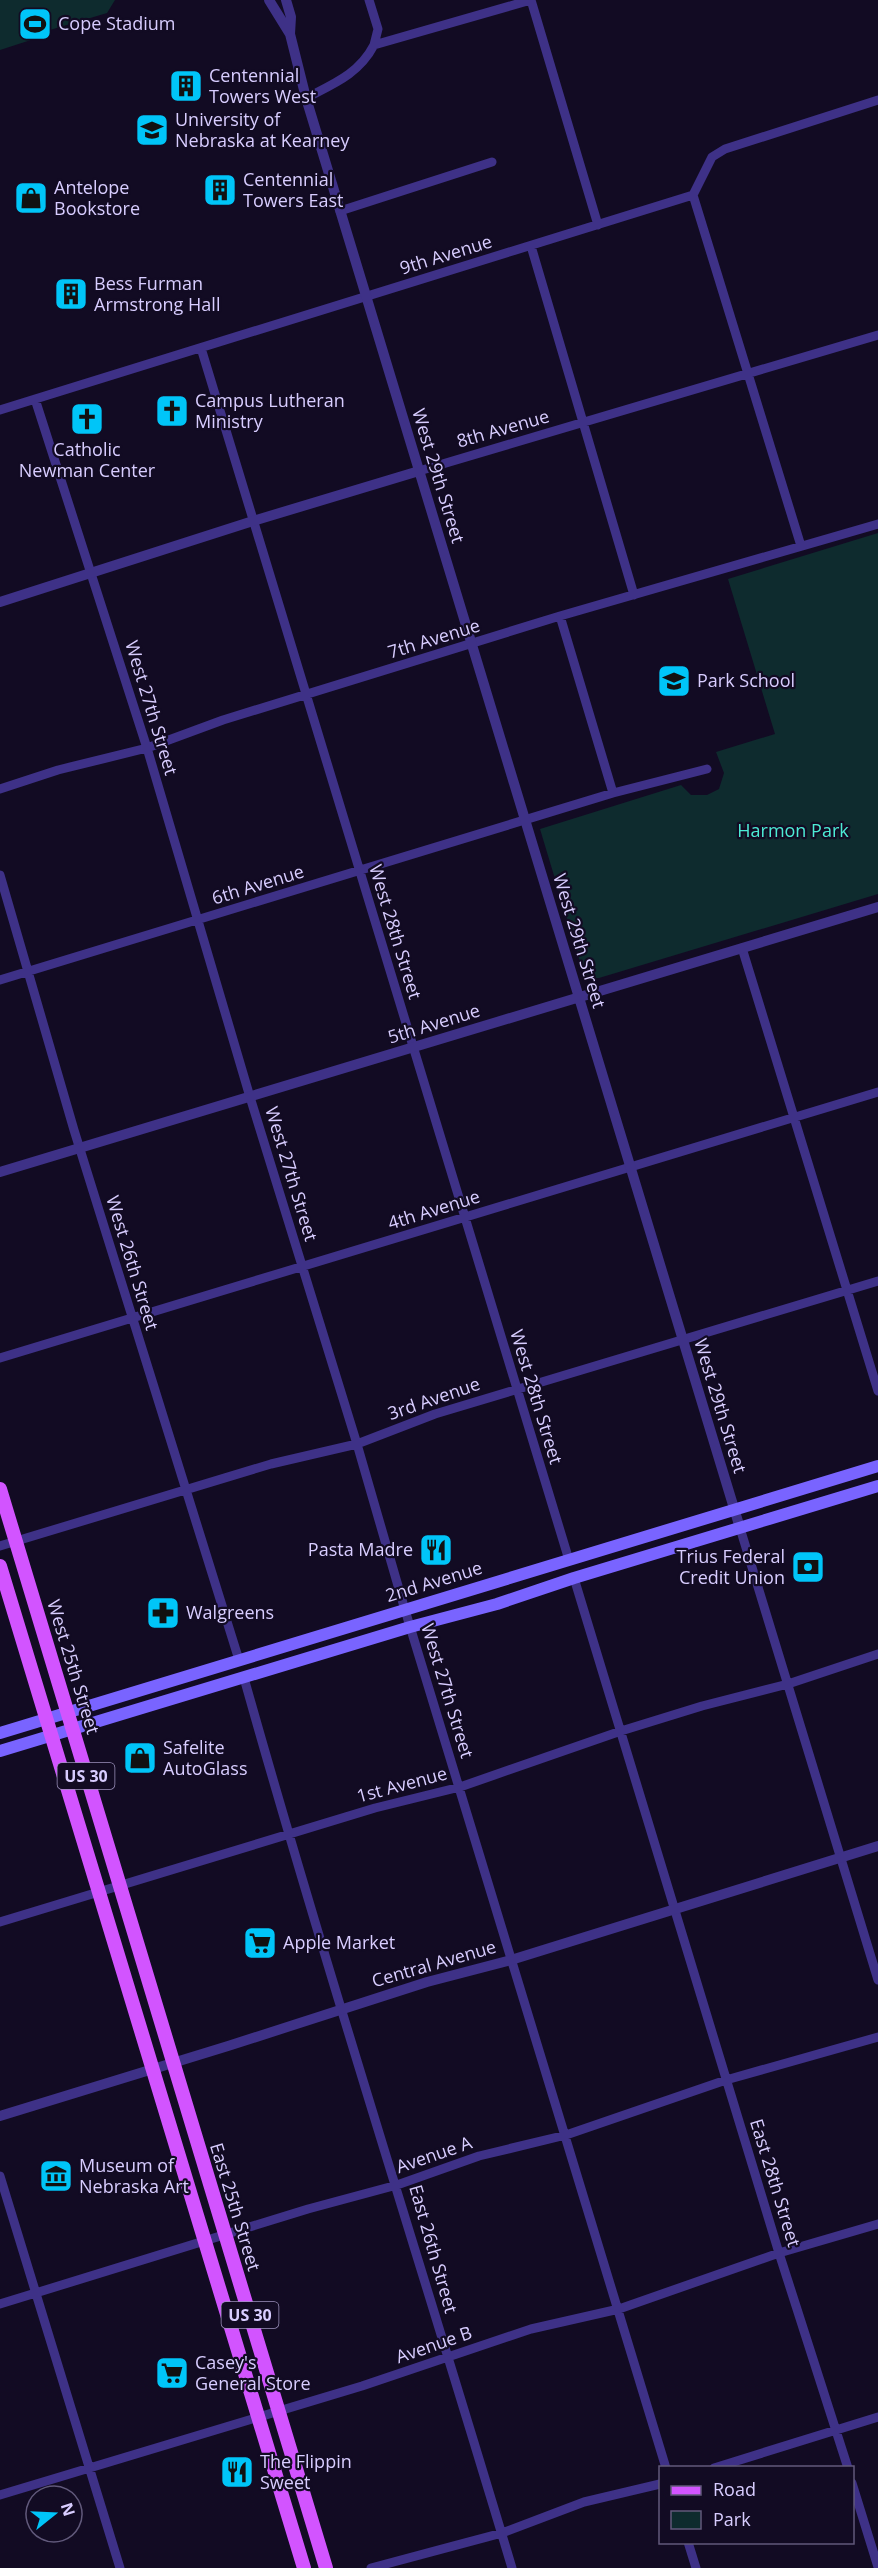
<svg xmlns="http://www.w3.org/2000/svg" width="878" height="2568" viewBox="0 0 878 2568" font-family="'Open Sans',sans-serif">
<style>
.green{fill:#0e2b2e}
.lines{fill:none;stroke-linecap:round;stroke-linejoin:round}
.minor{stroke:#3e3187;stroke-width:9}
.tertiary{stroke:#3e3187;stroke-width:10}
.secondary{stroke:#7964ff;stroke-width:12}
.primary{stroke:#d254ff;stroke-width:14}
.labels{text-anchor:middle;stroke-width:4.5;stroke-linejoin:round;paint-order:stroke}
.shield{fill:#120b23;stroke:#9d93bd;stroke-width:1.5}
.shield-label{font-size:16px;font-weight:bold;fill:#d8cdff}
.poi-label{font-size:18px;fill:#d8cdff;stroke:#120b23;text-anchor:start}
.street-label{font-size:18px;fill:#d8cdff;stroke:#120b23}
.park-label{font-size:18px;fill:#4debd5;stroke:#120b23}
</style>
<rect width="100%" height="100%" fill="#120b23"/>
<path class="green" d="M0,0H115L107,13L33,35L34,39L0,50Z
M878,533V894L599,978H589L583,972L540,829L681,785L691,795H707L719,789L724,773L716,752L775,734L728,579Z"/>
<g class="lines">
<path class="minor" d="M369,0L378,29L374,45
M531,0L598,225
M306,98C333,84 359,74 374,45L531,0
M693,195L801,546
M340,211L492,162
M531,246L634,595
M201,348L569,1560
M35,399L147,748L250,1097L357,1444L405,1610L666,2468
M0,410L693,195L712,157L725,149L878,100
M419,471L878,335
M560,616L613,793
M0,789L58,770L147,748L223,720L560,616L878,524
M0,875L74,1130L239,1660
M742,948L878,1391
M0,980L613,793L707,769
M0,1358L878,1092
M740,1528L878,1980
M0,1546L271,1464L357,1444L435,1414L878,1281
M574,1578L779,2253L848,2468
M244,1678C328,1976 423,2271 512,2568
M0,1922L375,1808L460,1787L621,1731L702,1706L788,1684L878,1654
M0,2176L120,2568
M0,2304L308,2209L397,2185L479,2156L566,2135L726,2080L878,2037
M714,2468L878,2417
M852,2483L878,2567
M0,2495L362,2386L531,2329L619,2309L779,2253L878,2224
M688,2542L696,2568
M371,2568L502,2533L584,2502L660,2484"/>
<path class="tertiary" d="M269,0L290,34L306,98L740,1528
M286,0L291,17L290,34
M0,602L253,521L419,471
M0,1172L878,907
M0,2116L228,2046L427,1982L511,1960L878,1846"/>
<path class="secondary" d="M0,1733L878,1466
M0,1751L410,1627L497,1604L574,1578L878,1486"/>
<path class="primary" d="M0,1489L326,2568
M0,1566L304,2568"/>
</g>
<defs>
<g id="stadium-square" transform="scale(1.725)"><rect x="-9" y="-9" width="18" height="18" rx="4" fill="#00c5f8" stroke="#120b23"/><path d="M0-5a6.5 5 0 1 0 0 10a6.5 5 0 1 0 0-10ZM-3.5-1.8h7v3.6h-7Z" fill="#111"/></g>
<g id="building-square" transform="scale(1.725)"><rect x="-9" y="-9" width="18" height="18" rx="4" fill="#00c5f8" stroke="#120b23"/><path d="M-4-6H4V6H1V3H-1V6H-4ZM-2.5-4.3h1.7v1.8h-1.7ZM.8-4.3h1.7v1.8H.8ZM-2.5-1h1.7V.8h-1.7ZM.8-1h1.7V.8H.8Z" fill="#111"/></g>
<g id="university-square" transform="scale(1.725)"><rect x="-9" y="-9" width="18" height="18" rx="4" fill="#00c5f8" stroke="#120b23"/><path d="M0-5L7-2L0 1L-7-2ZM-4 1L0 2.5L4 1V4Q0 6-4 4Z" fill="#111"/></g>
<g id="shop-square" transform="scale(1.725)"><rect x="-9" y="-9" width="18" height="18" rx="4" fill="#00c5f8" stroke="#120b23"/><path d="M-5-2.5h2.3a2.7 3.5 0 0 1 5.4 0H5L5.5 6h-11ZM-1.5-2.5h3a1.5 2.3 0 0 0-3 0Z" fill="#111"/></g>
<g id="church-square" transform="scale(1.725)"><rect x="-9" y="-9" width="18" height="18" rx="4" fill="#00c5f8" stroke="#120b23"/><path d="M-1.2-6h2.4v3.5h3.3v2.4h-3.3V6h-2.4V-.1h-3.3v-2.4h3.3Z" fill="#111"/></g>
<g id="school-square" transform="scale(1.725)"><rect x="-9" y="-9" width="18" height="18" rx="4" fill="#00c5f8" stroke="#120b23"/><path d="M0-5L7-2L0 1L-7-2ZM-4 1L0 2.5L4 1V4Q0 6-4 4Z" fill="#111"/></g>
<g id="restaurant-square" transform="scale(1.725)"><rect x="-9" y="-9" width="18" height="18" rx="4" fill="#00c5f8" stroke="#120b23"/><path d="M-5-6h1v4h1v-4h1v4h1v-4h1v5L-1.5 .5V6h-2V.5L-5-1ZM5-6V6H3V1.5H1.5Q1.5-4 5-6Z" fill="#111"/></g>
<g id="bank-square" transform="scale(1.725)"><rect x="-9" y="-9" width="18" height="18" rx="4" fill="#00c5f8" stroke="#120b23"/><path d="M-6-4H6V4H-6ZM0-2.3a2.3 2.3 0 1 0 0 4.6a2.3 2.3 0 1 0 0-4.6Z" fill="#111"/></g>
<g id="pharmacy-square" transform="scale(1.725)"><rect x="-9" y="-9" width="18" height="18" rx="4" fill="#00c5f8" stroke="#120b23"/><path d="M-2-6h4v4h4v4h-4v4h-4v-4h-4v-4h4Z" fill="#111"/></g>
<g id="supermarket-square" transform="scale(1.725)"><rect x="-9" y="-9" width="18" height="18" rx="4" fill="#00c5f8" stroke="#120b23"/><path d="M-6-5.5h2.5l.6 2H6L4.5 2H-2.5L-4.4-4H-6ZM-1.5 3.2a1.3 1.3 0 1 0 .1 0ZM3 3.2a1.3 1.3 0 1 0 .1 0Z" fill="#111"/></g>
<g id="museum-square" transform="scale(1.725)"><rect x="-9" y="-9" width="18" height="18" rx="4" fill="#00c5f8" stroke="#120b23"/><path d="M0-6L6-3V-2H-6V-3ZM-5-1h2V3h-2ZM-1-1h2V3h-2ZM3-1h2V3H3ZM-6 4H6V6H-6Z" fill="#111"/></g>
</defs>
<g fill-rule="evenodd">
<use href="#stadium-square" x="35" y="24"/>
<use href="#building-square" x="186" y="86"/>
<use href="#university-square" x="152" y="130"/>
<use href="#building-square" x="220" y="190"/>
<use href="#shop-square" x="31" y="198"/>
<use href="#building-square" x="71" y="294"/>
<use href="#church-square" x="172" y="411"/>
<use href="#church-square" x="87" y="419"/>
<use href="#school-square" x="674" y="681"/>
<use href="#restaurant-square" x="436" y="1550"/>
<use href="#bank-square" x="808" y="1567"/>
<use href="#pharmacy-square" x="163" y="1613"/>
<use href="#shop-square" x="140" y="1758"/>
<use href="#supermarket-square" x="260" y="1943"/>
<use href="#museum-square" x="56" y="2176"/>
<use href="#supermarket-square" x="172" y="2373"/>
<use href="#restaurant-square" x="237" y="2472"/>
</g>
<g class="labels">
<g class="shield">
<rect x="57.5" y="1763" width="57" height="26" rx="4.5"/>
<rect x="221.5" y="2302" width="57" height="26" rx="4.5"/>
</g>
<g class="shield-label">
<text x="86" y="1782">US 30</text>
<text x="250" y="2321">US 30</text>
</g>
<g class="poi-label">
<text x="58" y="30">Cope Stadium</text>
<text x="209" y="82">Centennial<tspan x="209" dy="21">Towers West</tspan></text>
<text x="175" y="126">University of<tspan x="175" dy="21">Nebraska at Kearney</tspan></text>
<text x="243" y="186">Centennial<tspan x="243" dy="21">Towers East</tspan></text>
<text x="54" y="194">Antelope<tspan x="54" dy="21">Bookstore</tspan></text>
<text x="94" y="290">Bess Furman<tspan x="94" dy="21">Armstrong Hall</tspan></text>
<text x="195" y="407">Campus Lutheran<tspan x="195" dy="21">Ministry</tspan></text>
<text x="87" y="456" text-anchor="middle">Catholic<tspan x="87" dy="21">Newman Center</tspan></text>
<text x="697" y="687">Park School</text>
<text x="413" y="1556" text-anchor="end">Pasta Madre</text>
<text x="785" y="1563" text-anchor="end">Trius Federal<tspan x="785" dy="21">Credit Union</tspan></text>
<text x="186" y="1619">Walgreens</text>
<text x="163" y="1754">Safelite<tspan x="163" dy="21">AutoGlass</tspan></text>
<text x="283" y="1949">Apple Market</text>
<text x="79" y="2172">Museum of<tspan x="79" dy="21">Nebraska Art</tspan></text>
<text x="195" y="2369">Casey's<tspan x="195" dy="21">General Store</tspan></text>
<text x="260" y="2468">The Flippin<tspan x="260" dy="21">Sweet</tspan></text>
</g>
<g class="street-label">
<text transform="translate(446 255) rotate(-17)" y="6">9th Avenue</text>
<text transform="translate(503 429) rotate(-16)" y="6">8th Avenue</text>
<text transform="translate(438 476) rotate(73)" y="6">West 29th Street</text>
<text transform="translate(434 639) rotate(-17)" y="6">7th Avenue</text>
<text transform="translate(151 708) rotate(73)" y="6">West 27th Street</text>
<text transform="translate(258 885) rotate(-17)" y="6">6th Avenue</text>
<text transform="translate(395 932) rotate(73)" y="6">West 28th Street</text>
<text transform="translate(579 941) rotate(73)" y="6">West 29th Street</text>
<text transform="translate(434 1024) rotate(-17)" y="6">5th Avenue</text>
<text transform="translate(291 1174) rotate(73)" y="6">West 27th Street</text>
<text transform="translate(434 1210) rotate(-17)" y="6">4th Avenue</text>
<text transform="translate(132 1263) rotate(73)" y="6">West 26th Street</text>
<text transform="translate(536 1397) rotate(73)" y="6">West 28th Street</text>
<text transform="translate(434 1399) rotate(-19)" y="6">3rd Avenue</text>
<text transform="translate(720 1406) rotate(73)" y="6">West 29th Street</text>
<text transform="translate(434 1582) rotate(-17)" y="6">2nd Avenue</text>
<text transform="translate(73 1667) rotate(73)" y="6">West 25th Street</text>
<text transform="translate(447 1691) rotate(73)" y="6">West 27th Street</text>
<text transform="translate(402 1785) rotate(-15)" y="6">1st Avenue</text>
<text transform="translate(434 1964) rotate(-16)" y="6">Central Avenue</text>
<text transform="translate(434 2155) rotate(-19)" y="6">Avenue A</text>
<text transform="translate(775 2183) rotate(73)" y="6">East 28th Street</text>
<text transform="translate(235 2207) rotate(73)" y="6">East 25th Street</text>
<text transform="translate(433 2249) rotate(74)" y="6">East 26th Street</text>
<text transform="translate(434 2345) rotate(-19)" y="6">Avenue B</text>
</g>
<g class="park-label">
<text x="793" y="837">Harmon Park</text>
</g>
</g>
<rect x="659" y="2466" width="195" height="78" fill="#120b23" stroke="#61597b" stroke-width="1.5"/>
<rect x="671" y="2486" width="30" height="9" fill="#d254ff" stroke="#61597b" stroke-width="1.5"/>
<text x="713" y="2496" font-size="18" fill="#d8cdff">Road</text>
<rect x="671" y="2511" width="30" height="18" fill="#0e2b2e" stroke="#61597b" stroke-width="1.5"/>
<text x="713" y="2526" font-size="18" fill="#d8cdff">Park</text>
<g transform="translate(54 2514) rotate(72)"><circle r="28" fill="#120b23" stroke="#61597b" stroke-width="1.5"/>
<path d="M0-4.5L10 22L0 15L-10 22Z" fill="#00c5f8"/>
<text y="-9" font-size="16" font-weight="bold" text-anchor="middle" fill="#d8cdff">N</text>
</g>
</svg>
